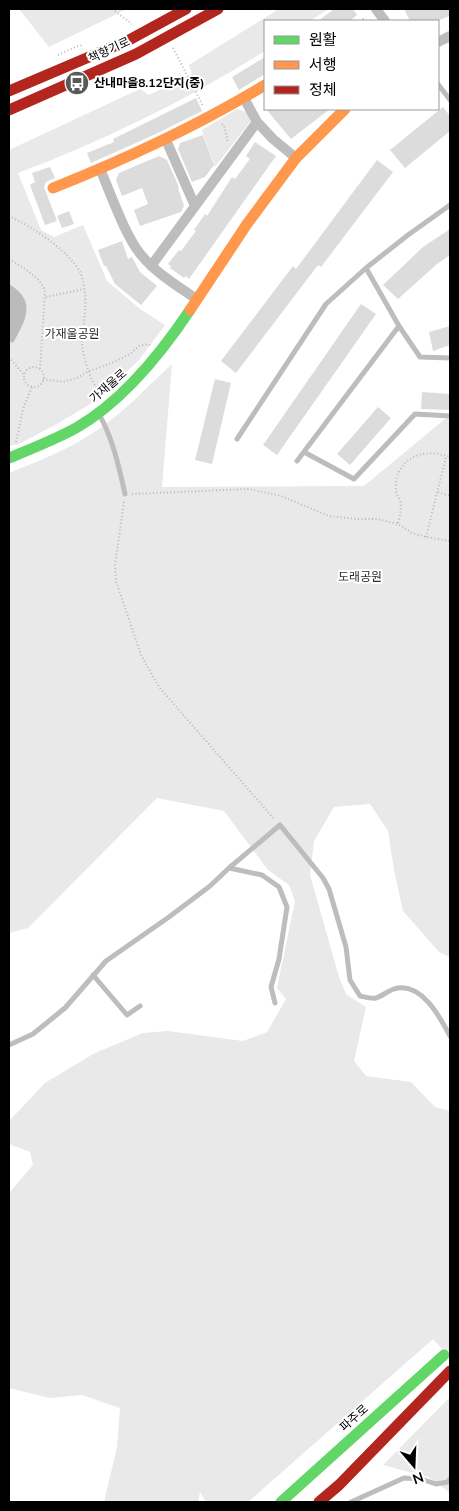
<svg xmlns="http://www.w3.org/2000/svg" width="459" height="1511" viewBox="0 0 459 1511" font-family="Mulish,'Noto Sans KR',sans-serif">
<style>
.green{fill:#e9e9e9}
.water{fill:#bbb}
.building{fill:#dcdcdc}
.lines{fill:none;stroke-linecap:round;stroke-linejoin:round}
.path{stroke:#b8b8b8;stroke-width:2;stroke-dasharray:1 2.5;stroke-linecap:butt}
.lane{stroke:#bdbdbd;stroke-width:5}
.street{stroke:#bdbdbd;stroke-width:10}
.fast{stroke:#63d668;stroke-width:11}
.slow{stroke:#ff974d;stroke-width:11}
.jam{stroke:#b3261e;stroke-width:11}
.labels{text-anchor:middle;stroke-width:4;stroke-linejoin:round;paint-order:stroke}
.street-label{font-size:12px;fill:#000;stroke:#fff}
.poi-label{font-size:12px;font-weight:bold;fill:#000;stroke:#fff;text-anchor:start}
.park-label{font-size:12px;fill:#2e2e2e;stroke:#fff}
</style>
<rect width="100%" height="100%" fill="#fff"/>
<path class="green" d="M19,9H127L49,47Z
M279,9H328L310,21H265V51C187,100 104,141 18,173L41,230L54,237L83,225L107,281L140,309L165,325L139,360L95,401L57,424L19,444L9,446V150L140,89L149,95L192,74L189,65Z
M237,109L249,113L251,117L250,122L215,167L202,130Z
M172,364L162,487L364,486L446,418L450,419V957L439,952L403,911L394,870L388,831L370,804L334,807L314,841L310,875L339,977L346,994L366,1007L354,1061L366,1076L411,1082L435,1107L450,1111V1358L433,1339L248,1502H206L200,1492L198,1502H104L117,1447L120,1408L82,1395L50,1398L9,1388V1193L33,1165L30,1152L9,1144V1121L45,1083L95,1053L143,1033L168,1031L243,1041L267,1032L286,999L277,988L295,901L289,885L268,870L224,811L157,798L28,928L9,933V473C42,460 74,447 103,426C128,408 149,385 172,364Z
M450,1397V1493L428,1477L383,1465Z"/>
<path class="water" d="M9,284C37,301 26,320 13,343L9,341Z"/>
<path class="building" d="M334,9H353L357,15L350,21H318Z
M404,9H450V16L436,21H410Z
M265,57V74L239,90L232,77Z
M196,98L202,111L158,133L91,163L87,153L114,142L113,139Z
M443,107L450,116V131L405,168L390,150Z
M266,109H330L291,139Z
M203,135L214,165L205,177L192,182L178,149L180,143Z
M255,142L276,156L189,279L186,276L184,278L170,268L171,266L168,264L179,250L181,251L196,231L194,230L205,214L207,216L232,177L235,179L250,159L246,156Z
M159,156L167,160L179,187L178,188L184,206L181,212L140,226L134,210L148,204L142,188L122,196L116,180L119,173Z
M377,160L393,172L321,267L318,265L236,373L221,361L293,266L296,269Z
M50,167L55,178L46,182L44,187L57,221L45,225L30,185L35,182L32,173Z
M69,211L74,224L62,228L57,216Z
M450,229V255L437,264L398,299L383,285L423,247Z
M122,241L128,259L132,257L140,272L157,286L141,305L115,284L106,266H104L98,250Z
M361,304L376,314L277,455L263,445Z
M450,326V345L433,351L429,332Z
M215,379L231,383L212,464L195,460Z
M422,392L450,394V410L421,409Z
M378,407L391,418L350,465L337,454Z"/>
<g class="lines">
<path class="path" d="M112,9L132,24
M360,21L366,17
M173,48L203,106
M58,55L75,47L83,45
M222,124L224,125L228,143
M9,216C31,226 68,250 80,272C85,283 86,299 85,310C85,320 82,330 82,341C82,358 91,380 100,394
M9,259C23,268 38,275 45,290L40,369
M46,297L84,289
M9,357L24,375
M24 377a10 10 0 1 1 20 0a10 10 0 1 1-20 0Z
M43,379L63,382L77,378L89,371L112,363L130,354L139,346L148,344L151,346
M16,442L23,409L32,387
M438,492L450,496
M132,494L249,489L281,496L329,516L356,519H377L398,524L412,533L426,537L450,541
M124,502L115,565L116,581L141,655L159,687L275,820
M398,523C400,515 402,508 400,500C398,497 396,493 396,490C394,464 415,450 439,454C443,455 447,456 450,457
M426,537L446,457"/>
<path class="lane" d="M438,84L450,100
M366,268L399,326L420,357L450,358
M99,414C113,439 119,467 125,494
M237,439L326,304L366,268L408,235L450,205
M304,452L354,479L415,414L450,416
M297,461L399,326
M229,868L280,825L323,878L329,889L346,947L350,980L360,996C365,997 372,999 376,998C382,996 388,991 394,989C421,981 440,1017 450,1036
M93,975L127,1015L140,1006
M9,1045L33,1034L65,1008L106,961L169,917L210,886L229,868L262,875L279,887L287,907L279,959L271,987L275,1003
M351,1502L404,1478L421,1479L436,1484L448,1482L450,1479"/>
<path class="street" d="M376,9L385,21
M438,42L450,36
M244,98L257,122L273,139L296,158
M166,140L195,206
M100,169C111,194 125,236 142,256C156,273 178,286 196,299
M151,266L257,122"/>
<path class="fast" d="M9,458C31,449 54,440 76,428C123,401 160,355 190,310
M281,1502L444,1355"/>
<path class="slow" d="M53,188C126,159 197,126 265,85
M190,310L247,224L296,158L345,109"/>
<path class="jam" d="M9,91L129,40L186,9
M9,110L136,54L218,9
M319,1502L339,1485L450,1371"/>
</g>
<defs>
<g id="bus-disc" transform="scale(1.25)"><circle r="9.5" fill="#595959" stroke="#fff"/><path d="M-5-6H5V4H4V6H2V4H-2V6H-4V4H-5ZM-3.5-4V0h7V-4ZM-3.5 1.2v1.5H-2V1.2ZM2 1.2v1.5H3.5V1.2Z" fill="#fff"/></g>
</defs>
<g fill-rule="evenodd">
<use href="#bus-disc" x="77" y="83"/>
</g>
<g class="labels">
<g class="street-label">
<text transform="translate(109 50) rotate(-25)" y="4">책향기로</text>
<text transform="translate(108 386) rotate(-41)" y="4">가재울로</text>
<text transform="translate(354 1418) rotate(-42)" y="4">파주로</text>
</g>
<g class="poi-label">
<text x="94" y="87">산내마을8.12단지(중)</text>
</g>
<g class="park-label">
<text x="72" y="338">가재울공원</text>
<text x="360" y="581">도래공원</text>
</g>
</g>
<rect width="459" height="1511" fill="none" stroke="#000000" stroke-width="20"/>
<rect x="264" y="20" width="175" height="90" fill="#ffffff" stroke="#999999"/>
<rect x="274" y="36" width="25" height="8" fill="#63d668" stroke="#999999"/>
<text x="309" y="45" font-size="15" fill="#000000">원활</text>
<rect x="274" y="61" width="25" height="8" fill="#ff974d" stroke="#999999"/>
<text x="309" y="70" font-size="15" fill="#000000">서행</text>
<rect x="274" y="86" width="25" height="8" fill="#b3261e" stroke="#999999"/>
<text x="309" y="95" font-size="15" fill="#000000">정체</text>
<g transform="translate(414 1466) rotate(161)" stroke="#ffffff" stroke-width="4" paint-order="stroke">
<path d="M0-4L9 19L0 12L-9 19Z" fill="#000000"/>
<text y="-8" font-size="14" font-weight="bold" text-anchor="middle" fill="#000000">N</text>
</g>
</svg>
